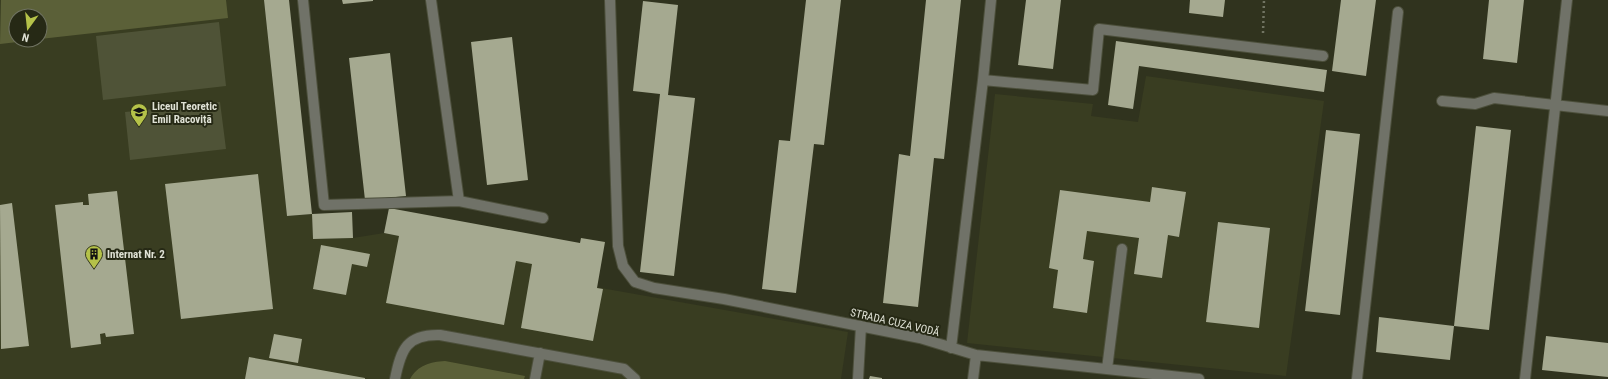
<svg xmlns="http://www.w3.org/2000/svg" width="1608" height="379" viewBox="0 0 1608 379" font-family="'Roboto Condensed',sans-serif">
<style>
.built{fill:#393d21;fill-rule:evenodd}
.green{fill:#4f5337}
.forest{fill:#5b6038}
.building{fill:#a5a990}
.lines{fill:none;stroke-linecap:round;stroke-linejoin:round}
.minor-casing{stroke:#4c4f3b;stroke-width:12}
.path{stroke:#717462;stroke-width:2.5;stroke-dasharray:2 3;stroke-linecap:butt}
.minor{stroke:#707268;stroke-width:10}
.labels{text-anchor:middle;stroke-width:4;stroke-linejoin:round;paint-order:stroke}
.poi-label{font-size:11px;font-weight:bold;fill:#dfe1d5;stroke:#262915;text-anchor:start}
.street-label{font-size:11px;fill:#dfe1d5;stroke:#262915}
</style>
<rect width="100%" height="100%" fill="#30331e"/>
<path class="built" d="M0,0H264L287,216L312,214L313,239L353,238L384,233L516,258L521,233L573,283L848,332L841,379H0ZM16,16H40V40H16Z
M1146,76L1324,101L1286,376L967,343L995,94L1093,104L1091,116L1138,122Z"/>
<path class="green" d="M219,22L226,86L103,100L96,36Z
M220,102L226,149L130,160L125,112Z"/>
<path class="forest" d="M1,0H226L228,18L40,39V16H16V40H35L0,44Z
M445,361L525,376L524,379H410C418,365 430,362 445,361Z"/>
<path class="building" d="M264,0H289L312,214L352,212L353,238L313,239L312,214L287,216Z
M342,0H373V1L343,4Z
M806,0H841L824,145L814,144L796,293L762,289L779,140L790,141Z
M926,0H961L944,159L934,158L918,307L883,303L899,154L910,156Z
M1026,0H1061L1053,69L1018,65Z
M1190,0H1225L1223,17L1189,13Z
M1341,0H1376L1366,76L1332,71Z
M1489,0H1524L1517,63L1483,59Z
M643,1L678,5L668,95L695,98L674,276L640,272L660,94L633,91Z
M512,37L528,180L487,185L471,42Z
M1116,41L1327,70L1324,92L1139,66L1133,109L1108,105Z
M390,53L406,196L365,200L349,58Z
M1476,126L1511,130L1489,330L1454,326Z
M1326,130L1360,134L1340,315L1305,311Z
M258,174L273,309L181,319L165,184Z
M1152,187L1186,192L1179,237L1168,235L1162,278L1134,274L1139,238L1087,231L1083,259L1094,261L1087,313L1053,308L1058,270L1049,268L1060,190L1150,202Z
M117,191L134,334L106,337L105,333L100,334L101,344L71,348L55,205L83,202V205H89L88,194Z
M12,203L29,346L1,349L0,205Z
M389,208L580,243L581,238L605,242L597,288L603,289L593,341L521,328L532,264L516,261L504,325L386,303L399,236L384,233Z
M1218,222L1270,228L1259,328L1206,322Z
M321,245L370,254L367,267L352,264L346,295L313,289Z
M1379,317L1454,326L1450,360L1376,352Z
M274,334L302,339L298,363L269,358Z
M1546,336L1608,343V377L1542,370Z
M249,357L365,378V379H245Z
M870,376L882,378V379H869Z"/>
<g class="lines">
<g class="minor-casing">
<path id="minor" d="M303,0L324,205L459,201L543,218
M431,0L459,201
M610,0L618,246L623,266L635,282L654,288L724,299L920,338L976,355L1199,379
M983,80L1093,90L1099,29L1323,56
M1442,101L1475,104L1494,98L1608,111
M951,348L983,80L991,0
M1107,369L1122,249
M395,379C401,349 407,334 440,335L624,369L635,379
M535,379L540,353
M858,379L861,326
M973,379L976,355
M1357,379L1398,12
M1525,379L1567,0"/>
</g>
<path class="path" d="M1263,33L1264,0"/>
<use href="#minor" class="minor"/>
</g>
<defs>
<g id="school-pin" transform="scale(0.9)"><path d="M0 17L-7.5 6A9.5 9.5 0 1 1 7.5 6Z" fill="#b5c249" stroke="#262915"/><path d="M0-5L7-2L0 1L-7-2ZM-4 1L0 2.5L4 1V4Q0 6-4 4Z" fill="#111"/></g>
<g id="building-pin" transform="scale(0.9)"><path d="M0 17L-7.5 6A9.5 9.5 0 1 1 7.5 6Z" fill="#b5c249" stroke="#262915"/><path d="M-4-6H4V6H1V3H-1V6H-4ZM-2.5-4.3h1.7v1.8h-1.7ZM.8-4.3h1.7v1.8H.8ZM-2.5-1h1.7V.8h-1.7ZM.8-1h1.7V.8H.8Z" fill="#111"/></g>
</defs>
<g fill-rule="evenodd">
<use href="#school-pin" x="139" y="112"/>
<use href="#building-pin" x="94" y="254"/>
</g>
<g class="labels">
<g class="poi-label">
<text x="152" y="110">Liceul Teoretic<tspan x="152" dy="13">Emil Racoviță</tspan></text>
<text x="107" y="258">Internat Nr. 2</text>
</g>
<g class="street-label">
<text transform="translate(895 322) rotate(13)" y="4">STRADA CUZA VODĂ</text>
</g>
</g>
<g transform="translate(28 28) rotate(195)"><circle r="19" fill="#262915" stroke="#707362"/>
<path d="M0-3L7 15L0 10L-7 15Z" fill="#b5c249"/>
<text y="-6" font-size="11" font-weight="bold" text-anchor="middle" fill="#dfe1d5">N</text>
</g>
</svg>
